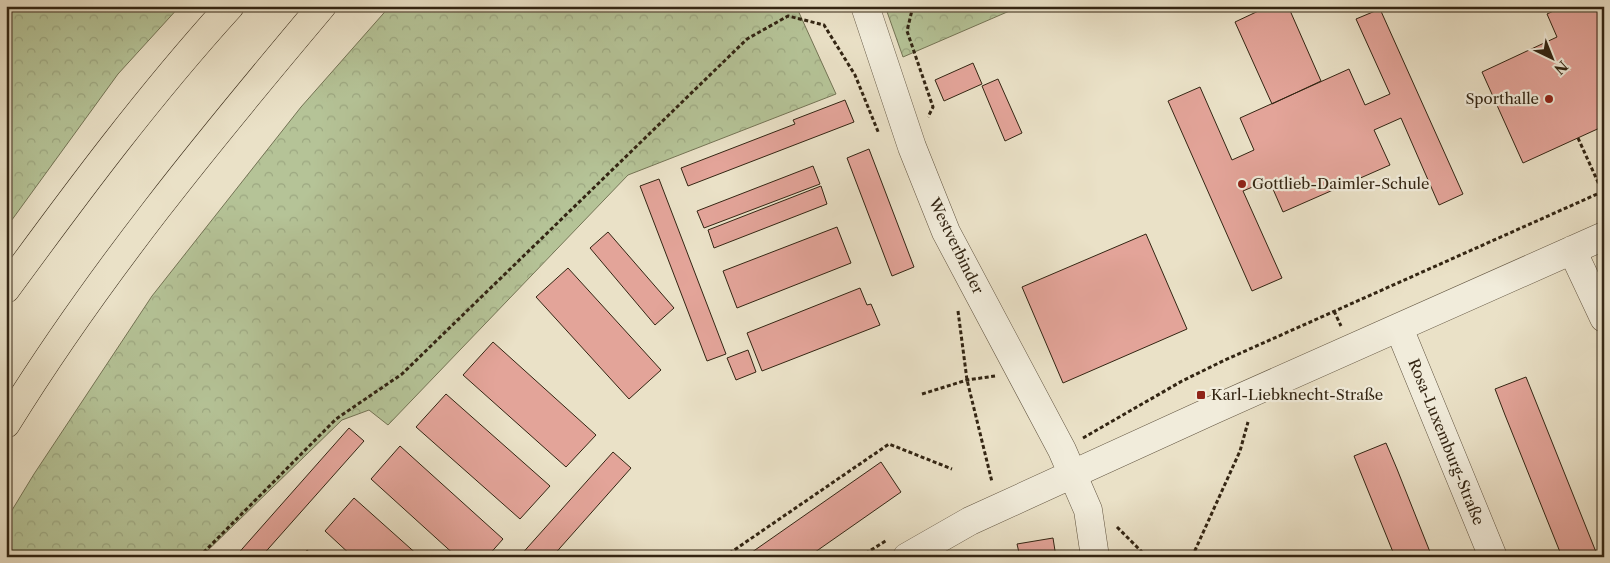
<svg xmlns="http://www.w3.org/2000/svg" width="1610" height="563" viewBox="0 0 1610 563" font-family="'Libre Caslon Text',serif">
<style>
.forest{fill:url(#forest-crowns);stroke:#747455}
.building{fill:#e3a499;stroke:#332513}
.lines{fill:none;stroke-linecap:round;stroke-linejoin:round}
.minor-casing{stroke:#615440;stroke-width:29}
.highway-casing{stroke:#332513;stroke-width:29}
.path{stroke:#332513;stroke-width:3;stroke-dasharray:4 2.5;stroke-linecap:butt}
.minor{stroke:#f1ecdb;stroke-width:28}
.highway{stroke:#eae1c7;stroke-width:28}
.poi-dot{fill:#8f2418;stroke:#f1ecdb;stroke-width:2}
.labels{text-anchor:middle;stroke-width:4.5;stroke-linejoin:round;paint-order:stroke}
.poi-label{font-size:15px;fill:#332513;stroke:#f1ecdb;text-anchor:start}
.street-label{font-size:15px;fill:#332513;stroke:#f1ecdb}
</style>
<defs>
<pattern id="forest-crowns" width="20" height="18" patternUnits="userSpaceOnUse" patternTransform="scale(1.25)"><rect width="20" height="18" fill="#b5c397"/><path d="M2 6a3 3 0 1 1 6 0M12 15a3 3 0 1 1 6 0" fill="none" stroke="#9ca781"/></pattern>
</defs>
<rect width="100%" height="100%" fill="#eae1c7"/>
<filter id="stains"><feTurbulence type="fractalNoise" baseFrequency=".004" numOctaves="4"/><feColorMatrix values="0 0 0 0 .2 0 0 0 0 .09 0 0 0 0 .02 0 0 0 .5 -.17"/></filter>
<radialGradient id="worn" r=".72"><stop offset=".6" stop-color="#630" stop-opacity="0"/><stop offset="1" stop-color="#630" stop-opacity=".3"/></radialGradient>
<path class="forest" d="M6,6H180L118,74L6,228Z
M390,6H796L836,94L628,175L388,425L369,410L342,420L201,557H6V520L34,474L152,296L301,107Z
M885,6H1021L903,57Z"/>
<path class="building" d="M1269,6H1288L1321,81L1272,104L1235,22Z
M1564,6H1597L1599,10L1604,8V126L1523,163L1482,72L1557,37L1547,14Z
M1380,9L1463,194L1439,205L1401,118L1374,130L1390,165L1283,212L1269,180L1243,191L1282,278L1252,291L1168,101L1200,87L1232,160L1254,150L1240,118L1349,69L1365,105L1390,94L1356,19Z
M973,63L982,84L944,101L935,80Z
M998,79L1022,133L1005,141L982,86Z
M845,100L854,122L688,186L681,168L795,124L793,120Z
M869,149L914,267L892,276L847,158Z
M813,166L820,184L704,228L697,211Z
M659,179L726,354L707,361L640,186Z
M821,186L827,204L714,248L708,230Z
M837,227L851,263L737,308L723,271Z
M608,232L674,308L655,325L590,248Z
M1146,234L1187,329L1063,383L1022,287Z
M568,268L661,370L629,399L536,297Z
M860,288L867,305L871,304L880,325L762,371L747,333Z
M493,342L596,435L566,467L463,375Z
M748,350L756,372L736,380L727,358Z
M1526,377L1598,557H1562L1505,415L1495,389Z
M446,394L550,486L520,519L416,427Z
M349,428L364,441L261,557H235Z
M1386,443L1397,469L1432,557H1395L1354,456Z
M400,446L503,539L487,557H457L371,479Z
M613,452L631,468L552,557H519Z
M881,462L901,492L808,557H745Z
M354,498L420,557H353L325,531Z
M1053,538L1056,557H1020L1017,544Z
M307,550L315,557H302Z"/>
<g class="lines">
<g class="minor-casing">
<path id="minor" d="M865,6L912,147L946,232L1062,450L1088,510L1095,557
M1572,250L1604,318
M1399,328L1493,557
M907,557L970,521L1213,410L1604,236"/>
</g>
<g class="highway-casing">
<path id="highway" d="M6,289C77,192 149,95 230,6
M6,424C98,275 210,139 322,6"/>
</g>
<path class="path" d="M913,6L907,31L933,107L928,117
M1578,138L1602,191
M958,311L967,380L992,482
M1334,311L1341,326
M922,394L967,380L995,376
M1083,438L1182,381L1225,360L1604,191
M1117,527L1147,557
M199,557L336,419L402,374L747,39L788,16L824,25L855,75L879,134
M724,557L889,444L952,469
M860,557L887,540
M1192,557L1240,451L1248,422"/>
<use href="#minor" class="minor"/>
<use href="#highway" class="highway"/>
</g>
<g class="poi-dot">
<circle cx="1549" cy="99" r="5"/>
<circle cx="1242" cy="184" r="5"/>
<rect x="1196" y="390" width="10" height="10" rx="2.5"/>
</g>
<g class="labels">
<g class="poi-label">
<text x="1539" y="104" text-anchor="end">Sporthalle</text>
<text x="1252" y="189">Gottlieb-Daimler-Schule</text>
<text x="1211" y="400">Karl-Liebknecht-Straße</text>
</g>
<g class="street-label">
<text transform="translate(956 246) rotate(64)" y="5">Westverbinder</text>
<text transform="translate(1446 442) rotate(68)" y="5">Rosa-Luxemburg-Straße</text>
</g>
</g>
<rect width="1610" height="563" fill="none" stroke="#eae1c7" stroke-width="25"/>
<rect x="8" y="8" width="1595" height="548" fill="none" stroke="#332513" stroke-width="2.5"/>
<rect x="12" y="12" width="1585" height="538" fill="none" stroke="#332513"/>
<g transform="translate(1552 58) rotate(137)" stroke="#f1ecdb" stroke-width="4" paint-order="stroke">
<path d="M0-4L9 19L0 12L-9 19Z" fill="#332513"/>
<text y="-8" font-size="14" font-weight="bold" text-anchor="middle" fill="#332513">N</text>
</g>
<rect width="100%" height="100%" filter="url(#stains)"/>
<rect width="100%" height="100%" fill="url(#worn)"/>
</svg>
